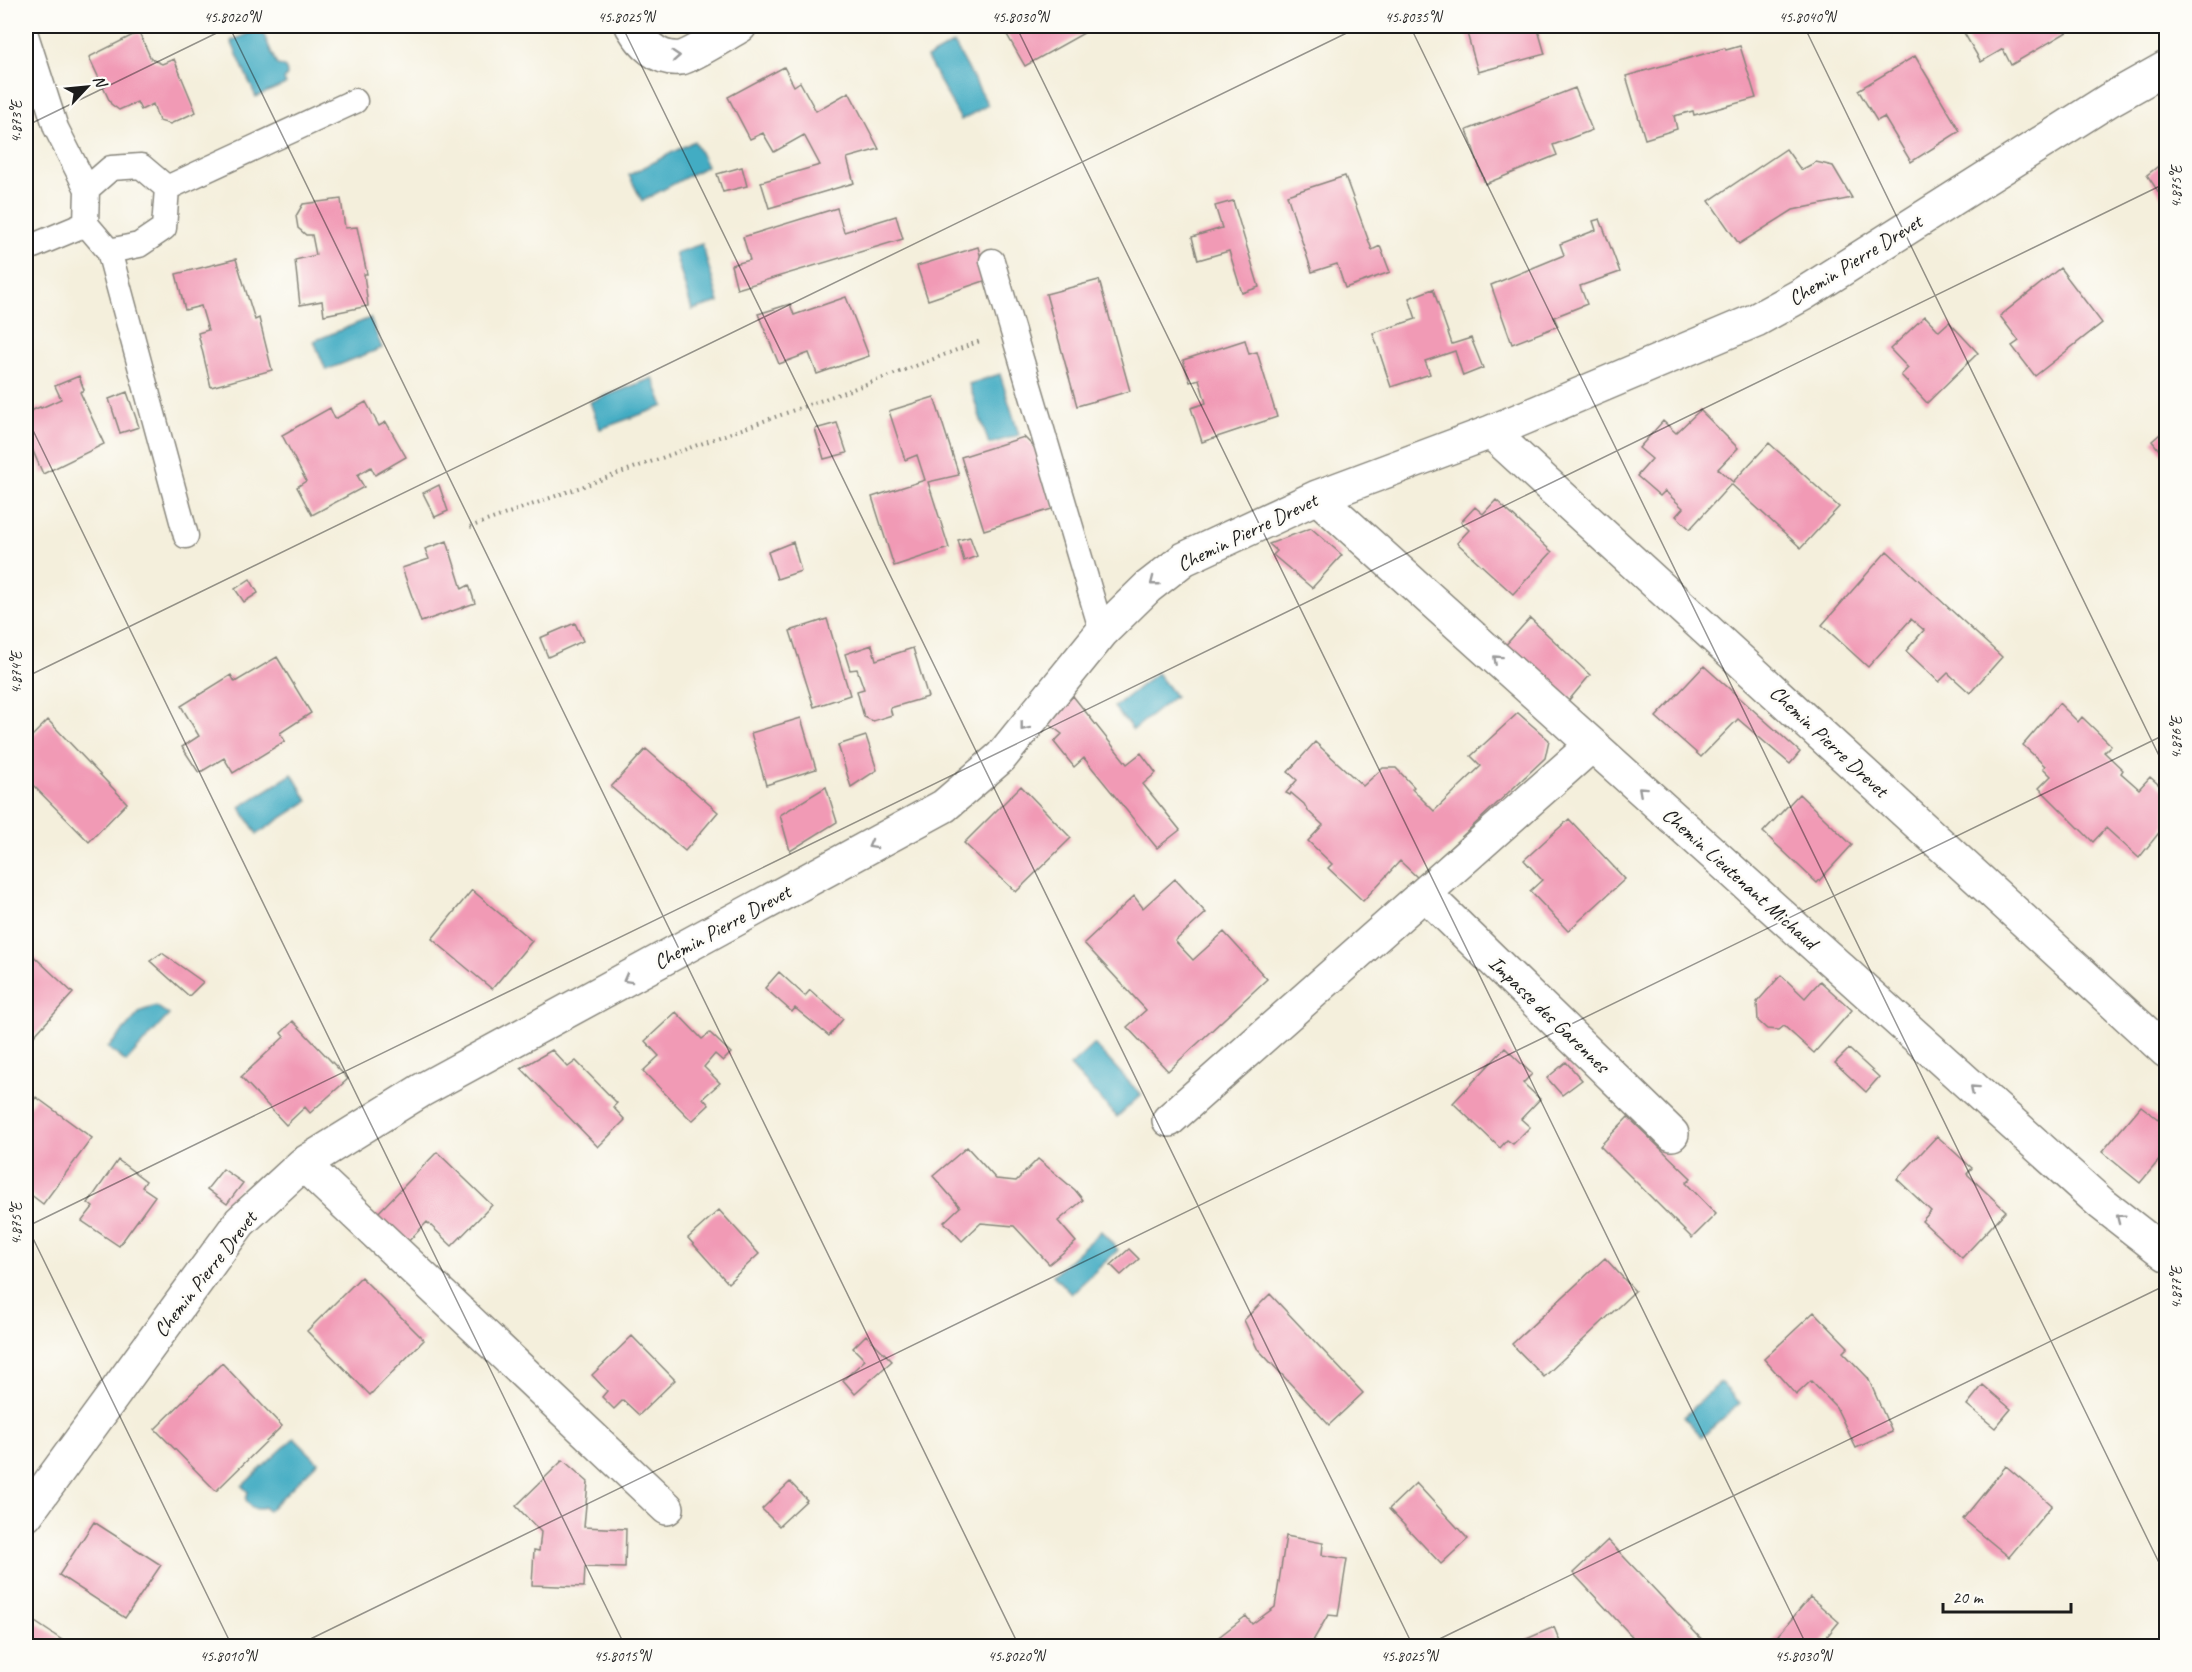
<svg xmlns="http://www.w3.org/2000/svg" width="2192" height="1672" viewBox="0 0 2192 1672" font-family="Caveat,sans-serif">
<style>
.water{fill:#43acc3;stroke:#306470;stroke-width:1.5}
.building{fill:#f19ab5}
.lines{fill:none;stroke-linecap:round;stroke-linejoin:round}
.service-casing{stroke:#88867c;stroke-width:27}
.minor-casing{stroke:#88867c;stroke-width:36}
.path{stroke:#88867c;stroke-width:4;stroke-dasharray:1.5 4.5;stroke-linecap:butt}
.service{stroke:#fff;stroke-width:24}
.minor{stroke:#fff;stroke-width:33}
.oneway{stroke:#999}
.ticks{fill:none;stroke:#1c1c1c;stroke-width:1.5;stroke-opacity:0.45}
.labels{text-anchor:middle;stroke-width:5;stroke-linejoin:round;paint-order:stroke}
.street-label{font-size:21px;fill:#1c1c1c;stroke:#fdfcf7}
.neatline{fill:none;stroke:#1c1c1c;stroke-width:2}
.ticks-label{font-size:15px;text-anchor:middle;fill:#1c1c1c}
</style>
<rect width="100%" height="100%" fill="#fdfcf7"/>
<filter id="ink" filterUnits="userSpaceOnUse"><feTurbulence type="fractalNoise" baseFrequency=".0167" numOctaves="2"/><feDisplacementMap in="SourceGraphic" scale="12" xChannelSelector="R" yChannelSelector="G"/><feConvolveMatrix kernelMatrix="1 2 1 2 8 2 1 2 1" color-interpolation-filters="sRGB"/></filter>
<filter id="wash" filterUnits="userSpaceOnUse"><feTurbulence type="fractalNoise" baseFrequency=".008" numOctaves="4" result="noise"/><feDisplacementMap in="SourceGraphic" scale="24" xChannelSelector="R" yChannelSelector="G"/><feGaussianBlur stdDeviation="1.35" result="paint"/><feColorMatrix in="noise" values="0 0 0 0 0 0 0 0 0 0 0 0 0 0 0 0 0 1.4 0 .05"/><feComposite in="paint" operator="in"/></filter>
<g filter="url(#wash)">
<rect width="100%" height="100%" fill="#f4efdc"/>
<path class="water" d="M261,28L277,65C284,65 287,68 287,75L284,80L286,84L256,97L231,41Z
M954,43L988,105L961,120L927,58Z
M694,141L707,166L642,201L629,175Z
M702,244L719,302L692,310L675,253Z
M370,318L382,348L326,370L314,341Z
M1000,374L1019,435L989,444L969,384Z
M653,378L664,406L600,429L590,402Z
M1157,673L1175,696L1133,730L1114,707Z
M292,774L308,801L257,834L240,807Z
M156,1006L169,1015L126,1062L108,1048L141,1011Z
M1094,1044L1141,1095L1117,1117L1070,1066Z
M1101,1231L1118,1250L1071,1294L1053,1275Z
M1720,1382L1740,1403L1702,1437L1684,1417Z
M294,1438L318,1462L268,1511L264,1507C255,1512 250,1507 246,1500L248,1492L242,1486Z"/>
<g id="blocks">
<path class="building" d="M1002,26H1080L1084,33L1025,66Z
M1465,26H1537L1545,54L1478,72Z
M1960,26H2063L2067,32L2011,65L2003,49L1981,62Z
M139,32L151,59L162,64L174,59L196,112L170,124L159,121L153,104L141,110L137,102L119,110L111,104L89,57Z
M1740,46L1756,98L1694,115L1693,111L1674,116L1677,129L1645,139L1626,76L1725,48L1726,50Z
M1915,56L1960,131L1911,162L1884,117L1877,121L1858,90Z
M784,67L794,86L800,82L816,111L849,92L879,149L847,158L854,183L769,208L761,182L820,165L804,135L774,152L763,133L750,139L728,97Z
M1575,88L1592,130L1553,145L1557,155L1485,184L1467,130Z
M1786,149L1801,170L1816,162L1833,166L1852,198L1793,210L1739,244L1709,201Z
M2166,160V203L2147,175Z
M742,167L747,186L723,192L717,174Z
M1345,176L1372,250L1380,246L1390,272L1345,288L1337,264L1312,272L1287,195Z
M341,199L345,228L357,227L367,274H364L368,306L324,315L322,301L300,305L295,260L316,255L312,235H306L298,228L296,216L303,204Z
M1233,201L1259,287L1242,293L1229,251L1198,260L1192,237L1222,228L1215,206Z
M837,208L844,232L896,216L903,239L737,289L731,265L750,260L743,237Z
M1600,219L1620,272L1580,286L1587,304L1554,317L1558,326L1512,344L1491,285L1564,255L1560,244L1596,230L1593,221Z
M978,247L987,280L928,300L917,266Z
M236,259L255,320L259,318L272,370L211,387L198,333L208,330L201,306L185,310L176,274Z
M2060,268L2102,323L2035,376L2012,346L2019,341L2000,316Z
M1099,280L1130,391L1077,406L1046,294Z
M1433,289L1452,344L1471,338L1483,368L1463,376L1455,351L1425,361L1430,374L1391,387L1373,333L1416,319L1409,298Z
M846,297L869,356L817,374L809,353L779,364L758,314L790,304L794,315Z
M1925,316L1939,331L1949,322L1978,353L1927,403L1901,375L1908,368L1890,349Z
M1245,340L1249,354L1257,352L1277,417L1202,442L1191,408L1206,403L1199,379L1190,382L1183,360Z
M79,376L84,390L80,392L104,444L43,474L26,435V413L40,407L41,408L61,399L55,386Z
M127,392L139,427L120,433L109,399Z
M934,397L959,475L928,482L949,548L894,566L872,497L925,480L917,455L905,460L889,411Z
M366,402L379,426L386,422L406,457L375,475L371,467L357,475L364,487L312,515L297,487L306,481L282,435L330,408L335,419Z
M1700,410L1738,448L1718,469L1733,482L1769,443L1839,507L1801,548L1731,484L1690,529L1676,516L1683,508L1665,491L1660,496L1637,476L1652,459L1639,448L1663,421L1676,433Z
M837,423L847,453L824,459L815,429Z
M2166,429V459L2152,441Z
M1024,437L1038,451L1055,508L984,530L961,457Z
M439,485L448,511L435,517L423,493Z
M1496,500L1552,552L1513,594L1457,543L1469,530L1461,522L1475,507L1483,514Z
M1311,528L1342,555L1312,588L1273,555L1277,551L1269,544Z
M970,537L977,556L964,561L958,540Z
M447,541L462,589L469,585L475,603L421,622L402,568L429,559L425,549Z
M793,542L801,571L777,579L768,552Z
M1887,551L2002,657L1970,693L1948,673L1939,682L1906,651L1924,630L1911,619L1868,667L1822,625Z
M250,579L258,593L244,602L235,589Z
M1530,618L1590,675L1565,705L1502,649Z
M827,619L850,695L814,707L790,631Z
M575,623L583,641L548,657L540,638Z
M872,645L876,660L913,648L928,697L890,708L892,715L873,721L864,717L857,691L864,689L857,669L850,670L845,654Z
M277,657L311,713L280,733L285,741L233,773L224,758L199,773L182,747L199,736L181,706L231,675L235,682Z
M1704,666L1800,752L1790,764L1738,719L1701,757L1656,717Z
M1073,696L1127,764L1141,753L1156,773L1143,784L1180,830L1157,848L1084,758L1074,767L1054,742L1062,734L1049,724Z
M2059,703L2078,722L2082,717L2111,745L2104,752L2123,770L2121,773L2139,789L2150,777L2166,791V824L2139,858L2106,828L2093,842L2039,788L2051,776L2043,768L2045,766L2023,745Z
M1518,713L1549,740L1545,758L1418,878L1400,861L1363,901L1328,868L1332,864L1308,841L1323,825L1308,811L1304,804L1291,793L1290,795L1286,793L1297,780L1288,772L1315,742L1363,786L1383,768H1396L1414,787L1412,789L1434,811L1481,766L1471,756Z
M801,718L816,769L766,785L751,733Z
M48,720L127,803L89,842L26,778V742Z
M866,736L877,770L851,787L838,745Z
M646,749L718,812L685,851L611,787Z
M1021,786L1071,838L1016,892L964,843Z
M826,787L837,822L790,851L780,815Z
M1799,794L1852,845L1817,883L1763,832Z
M1569,819L1625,879L1568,931L1530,891L1542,880L1524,860Z
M1175,879L1206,913L1175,941L1193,960L1224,932L1267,979L1168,1071L1127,1027L1146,1010L1084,943L1134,896L1143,908Z
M472,890L532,941L492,989L432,939Z
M26,949L73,993L34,1036L26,1029Z
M162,953L203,982L189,996L150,961Z
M779,972L805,996L810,990L843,1019L829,1036L795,1008L792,1012L765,988Z
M1781,975L1805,998L1820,981L1852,1010L1814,1053L1784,1026L1779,1030L1767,1029L1758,1021L1757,1002Z
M676,1012L702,1039L710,1033L731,1053L723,1061L715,1054L704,1067L720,1083L703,1098L709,1105L692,1121L643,1071L659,1056L645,1041Z
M293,1021L348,1079L310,1113L305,1107L286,1125L241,1077L284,1037L281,1033Z
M1505,1048L1532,1074L1523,1083L1540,1099L1521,1119L1530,1127L1513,1144L1507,1140L1500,1148L1453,1103Z
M1849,1049L1879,1077L1866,1092L1835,1063Z
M552,1050L568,1067L576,1061L617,1103L613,1107L625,1120L598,1147L521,1068Z
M1566,1062L1582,1080L1562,1095L1547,1078Z
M36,1097L92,1138L43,1204L26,1191V1111Z
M2141,1106L2158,1119L2162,1113L2166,1117V1152L2140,1183L2102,1152Z
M1628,1117L1691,1178L1686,1183L1716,1214L1692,1238L1600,1146Z
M1937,1136L1972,1168L1967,1174L2006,1211L1962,1258L1922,1221L1931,1211L1897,1179Z
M967,1147L996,1179L1016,1181L1038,1159L1075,1190L1083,1200L1058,1221L1076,1242L1049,1264L1014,1226L981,1223L962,1241L944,1222L960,1207L933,1176Z
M437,1152L492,1205L452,1246L427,1222L404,1246L374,1217Z
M118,1160L146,1181L142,1187L155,1196L119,1246L82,1221L93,1207L88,1203Z
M223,1169L243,1183L227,1204L207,1189Z
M719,1210L759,1254L728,1283L688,1238Z
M1129,1249L1139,1259L1121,1275L1111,1265Z
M1605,1258L1635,1291L1544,1377L1512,1344Z
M361,1277L424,1340L370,1395L307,1331Z
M1270,1294L1363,1393L1329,1425L1257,1348L1244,1320Z
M1814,1312L1848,1347L1843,1352L1868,1378L1892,1432L1856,1448L1836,1407L1811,1381L1796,1395L1764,1359Z
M866,1335L892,1361L855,1394L843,1380L865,1360L853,1348Z
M632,1336L675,1380L639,1415L623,1400L614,1409L602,1397L607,1391L592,1375Z
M222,1363L282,1426L216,1491L155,1429Z
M1983,1385L2011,1409L1995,1428L1967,1405Z
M563,1460L588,1482L584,1527L626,1529L625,1568L585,1567L584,1587L532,1585L534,1550L539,1551L541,1532L516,1506Z
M2006,1466L2052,1505L2009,1557L1963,1519Z
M790,1482L807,1500L779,1526L762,1509Z
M1416,1483L1468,1539L1441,1564L1389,1509Z
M94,1522L161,1565L125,1618L59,1575Z
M1286,1536L1323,1543L1322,1555L1347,1559L1338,1616L1328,1615L1310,1646H1222L1216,1639L1246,1616L1252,1624L1275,1607Z
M1608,1540L1708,1646H1641L1573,1573Z
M1810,1597L1839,1622L1819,1646H1769Z
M26,1616L71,1646H26Z
M1554,1627L1560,1642L1549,1646H1527L1524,1640Z"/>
</g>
</g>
<g filter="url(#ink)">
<use href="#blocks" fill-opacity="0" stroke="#88867c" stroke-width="1.5"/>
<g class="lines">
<g class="service-casing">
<path id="service" d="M26,35L56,128L87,189
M141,166L167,188L164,228L139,245L109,251L86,224L87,189L111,168Z
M167,188L355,101
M26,249L86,224
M109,251L186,536
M992,261L1102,632"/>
</g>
<g class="minor-casing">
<path id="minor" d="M632,26C642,43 658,61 681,58C691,56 729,32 740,26
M1491,432L2166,1051
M1317,497L2102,1204L2166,1254
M1425,894L1672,1134
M1169,1120L1592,745
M303,1164L667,1508
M26,1515L240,1222L303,1164L422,1090L944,806L1001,757L1102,632L1148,587L1184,559L1317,497L1491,432L1756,320L1803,294L2109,100L2166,68"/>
</g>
<path class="path" d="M470,527L897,373L980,341"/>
<use href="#service" class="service"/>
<use href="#minor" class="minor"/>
</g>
<defs><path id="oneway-chevron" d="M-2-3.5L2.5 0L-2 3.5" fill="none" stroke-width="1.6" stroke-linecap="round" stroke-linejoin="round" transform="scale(1.5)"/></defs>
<g class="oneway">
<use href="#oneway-chevron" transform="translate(676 56) rotate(-4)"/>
<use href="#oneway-chevron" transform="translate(1154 582) rotate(142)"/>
<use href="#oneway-chevron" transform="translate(1497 659) rotate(-138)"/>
<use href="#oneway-chevron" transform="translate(1024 727) rotate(128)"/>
<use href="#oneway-chevron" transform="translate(1642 790) rotate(-138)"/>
<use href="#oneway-chevron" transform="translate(872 845) rotate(151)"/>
<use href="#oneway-chevron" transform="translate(627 979) rotate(151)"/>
<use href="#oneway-chevron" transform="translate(1974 1089) rotate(-138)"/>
<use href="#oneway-chevron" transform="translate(2120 1218) rotate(-142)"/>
</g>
</g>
<path class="ticks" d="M229,26L1019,1646M622,26L1413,1646M1016,26L1807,1646M1410,26L2166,1577M1804,26L2166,770M26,126L231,26M26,416L625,1646M26,677L1361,26M26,1224L232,1646M26,1227L2166,183M296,1646L2166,734M1425,1646L2166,1285"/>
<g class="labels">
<g class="street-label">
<text transform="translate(1855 260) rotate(-32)" y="7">Chemin Pierre Drevet</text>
<text transform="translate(1247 532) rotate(-26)" y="7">Chemin Pierre Drevet</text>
<text transform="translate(1829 741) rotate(43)" y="7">Chemin Pierre Drevet</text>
<text transform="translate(1740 878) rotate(42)" y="7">Chemin Lieutenant Michaud</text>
<text transform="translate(722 927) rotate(-29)" y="7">Chemin Pierre Drevet</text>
<text transform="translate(1549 1014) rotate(44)" y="7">Impasse des Garennes</text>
<text transform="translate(205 1274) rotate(-52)" y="7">Chemin Pierre Drevet</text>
</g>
</g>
<rect width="2192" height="1672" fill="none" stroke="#fdfcf7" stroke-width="66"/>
<g transform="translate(87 87) rotate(64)" stroke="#fdfcf7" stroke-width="4.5" paint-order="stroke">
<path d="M0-4.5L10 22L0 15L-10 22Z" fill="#1c1c1c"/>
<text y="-9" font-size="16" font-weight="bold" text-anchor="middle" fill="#1c1c1c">N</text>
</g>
<path d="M1943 1603v9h128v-9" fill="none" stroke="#1c1c1c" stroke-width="3"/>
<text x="1952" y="1603" font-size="18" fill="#1c1c1c" stroke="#fdfcf7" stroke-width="4.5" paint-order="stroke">20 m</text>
<rect x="33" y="33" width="2126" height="1606" class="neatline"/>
<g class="ticks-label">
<text x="232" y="22">45.8020°N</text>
<text x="626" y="22">45.8025°N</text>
<text x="1020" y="22">45.8030°N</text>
<text x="1413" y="22">45.8035°N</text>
<text x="1807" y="22">45.8040°N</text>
<text transform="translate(16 122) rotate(-90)" y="5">4.873°E</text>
<text transform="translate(2176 187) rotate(-90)" y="5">4.875°E</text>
<text transform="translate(16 673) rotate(-90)" y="5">4.874°E</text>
<text transform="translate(2176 738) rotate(-90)" y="5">4.876°E</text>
<text transform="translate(16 1224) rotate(-90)" y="5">4.875°E</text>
<text transform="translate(2176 1288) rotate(-90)" y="5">4.877°E</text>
<text x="228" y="1661">45.8010°N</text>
<text x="622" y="1661">45.8015°N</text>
<text x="1016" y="1661">45.8020°N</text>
<text x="1409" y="1661">45.8025°N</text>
<text x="1803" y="1661">45.8030°N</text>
</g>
</svg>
